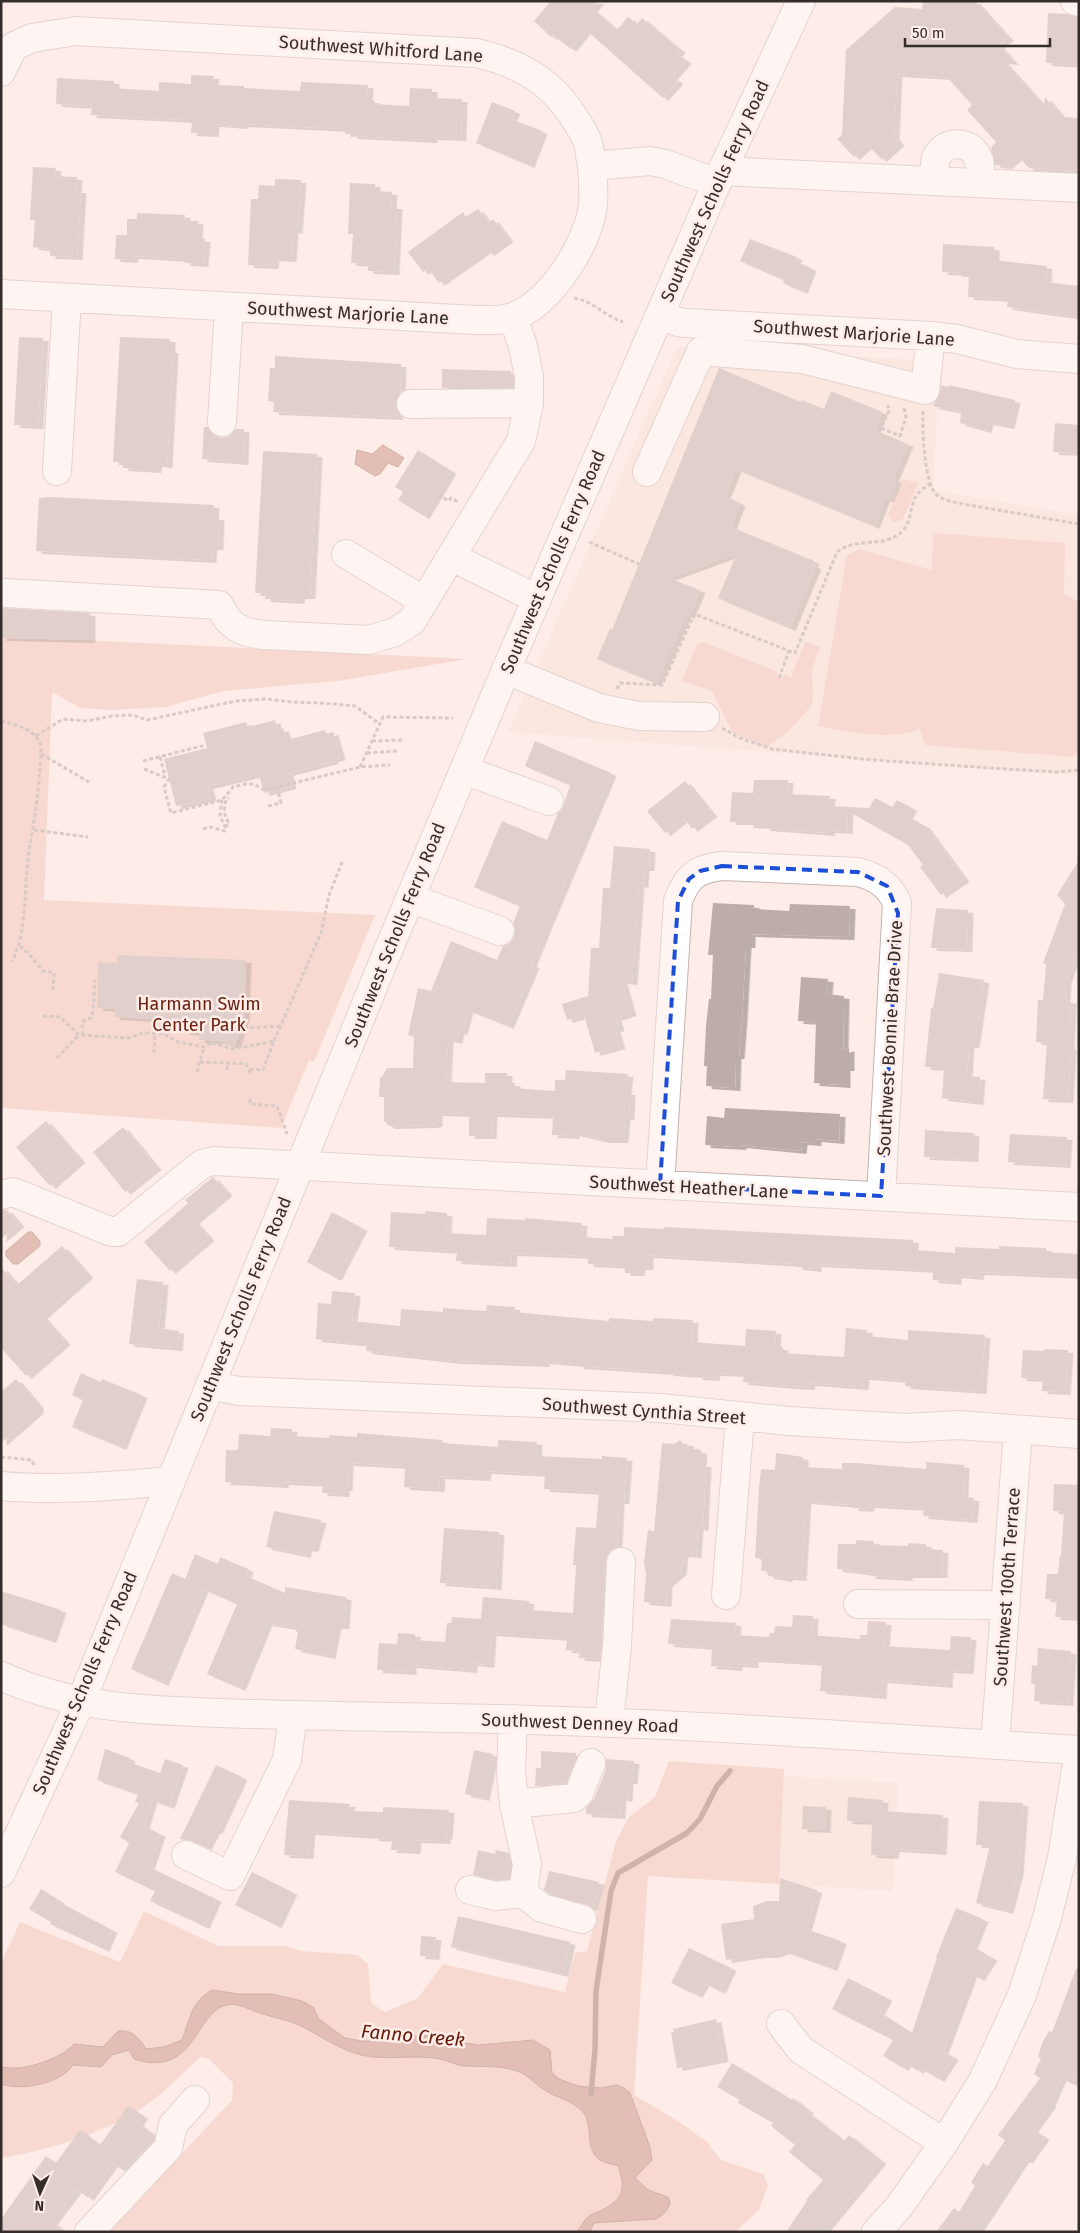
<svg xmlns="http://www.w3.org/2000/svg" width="1080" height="2233" viewBox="0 0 1080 2233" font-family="'Fira Sans',sans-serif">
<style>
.built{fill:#f8ded7}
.green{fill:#efc2b6}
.water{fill:#c38575;stroke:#986b5f}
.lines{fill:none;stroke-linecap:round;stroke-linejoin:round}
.stream{stroke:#986b5f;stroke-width:5.5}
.building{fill:#bdaca8;filter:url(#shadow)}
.minor-casing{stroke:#c4b3af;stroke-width:30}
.major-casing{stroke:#c4b3af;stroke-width:30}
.path{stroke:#ada09c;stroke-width:3;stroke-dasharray:4 2.5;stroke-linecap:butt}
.minor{stroke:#fff;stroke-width:28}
.major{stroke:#fff;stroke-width:28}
.marked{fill:none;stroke:#1d4ed8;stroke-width:4;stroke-dasharray:10 6;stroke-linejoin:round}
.labels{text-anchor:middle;stroke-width:5;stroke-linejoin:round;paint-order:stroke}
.street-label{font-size:18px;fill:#342d2b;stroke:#feece8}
.park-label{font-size:18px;fill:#6c210f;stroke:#feece8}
.water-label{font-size:19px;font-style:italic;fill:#641907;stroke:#feece8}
</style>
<defs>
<filter id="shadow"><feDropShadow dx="5.5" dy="3" stdDeviation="0" flood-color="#0004"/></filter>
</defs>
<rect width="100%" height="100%" fill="#feece8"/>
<path class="built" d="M677,347L940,361L933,490L1079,515V776L508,732Z
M784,1776L898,1783L893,1891L779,1884Z"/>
<path class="green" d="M902,479L918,483L903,519L893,523L888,515Z
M933,533L1065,543L1064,594L1079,602V751L1074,757L925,745L920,729C892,741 846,732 818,726L847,555L859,549L932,570Z
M1,636L467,659L338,681L223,691L166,707L113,710L80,708L52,692L44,900L375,915L314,1062L309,1060L281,1128L1,1108Z
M703,642L778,672L777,676L782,679L784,674L791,677L805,642L820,647L812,671L813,696L812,705L790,730L767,747L733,733L712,691L682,681L697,644Z
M669,1761L784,1769L779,1884L648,1876L634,2095L678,2121L707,2142L721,2160L763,2174L768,2185L759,2210L735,2232H109L232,2100L233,2083L209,2059L201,2057C182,2073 163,2094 142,2108C103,2133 47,2151 1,2158V1963L20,1922L120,1962L144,1911L218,1946H285L301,1951L358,1955L368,1964L371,2003L385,2012L418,1998L443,1964L565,1992L575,1953L587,1951L616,1841L629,1817L655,1797Z"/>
<path class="water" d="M383,445L404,458L398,467L388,463L380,474L375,476L355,464L357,450L372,454Z
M28,1232H32L40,1241V1246L18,1264H13L6,1256V1251Z
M212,1990L239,1994H272L302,2001L313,2007L319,2019L345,2038L362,2041H384L413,2036L440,2035L465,2043L479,2045L533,2040L550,2050L552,2073L559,2079L578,2086L601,2088L617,2085L624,2088L630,2093L650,2147L652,2160L635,2178L648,2190L668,2197L670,2203C668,2211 663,2215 656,2219L594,2223L590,2232H577C581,2226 584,2220 589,2216C593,2213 599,2212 604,2209C625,2198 625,2187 618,2166C612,2164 605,2163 600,2160C583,2148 595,2125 582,2111C573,2101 558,2098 546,2091C538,2086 530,2078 522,2073C504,2065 485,2067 466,2066C457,2066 449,2061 440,2059C414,2054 387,2061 361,2055C338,2049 320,2035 299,2025C288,2020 275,2018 263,2014C255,2012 246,2007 238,2005C194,1997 202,2081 134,2059L129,2050L112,2055L101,2067L73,2065C60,2084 22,2091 1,2084V2066C19,2074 63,2058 74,2044L103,2047L118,2031C132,2029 139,2038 146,2049L164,2047L182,2040C190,2019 191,2002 212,1990Z"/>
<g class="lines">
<path class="stream" d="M591,2094L595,2049L596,1991L611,1891L618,1873L687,1833L700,1819L717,1786L730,1771"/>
</g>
<path class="building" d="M551,1H599L592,9L617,30L628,17L637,24L642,18L680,50L677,54L686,61L672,77L678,81L663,98L586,30L571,49L553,35L551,37L534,21Z
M923,1H975L1008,38L999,46L1013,62L1003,61L1044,107L1045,97L1062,117L1079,118V171L1029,168L1018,156L1007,166L995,165L991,148L996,142L967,110L972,105L947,77L897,74L894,137L899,143L881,159L868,145L854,157L837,139L842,135L846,50L895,7L922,9Z
M1048,13L1067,14L1079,17V65L1046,63Z
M191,75L214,76L213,85L244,86V88L300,91L301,82L368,85L367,100H374V104L409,106L410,88L432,89V98L462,99L461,138L432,137V140L352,136V134H345V129L242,124V126L214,124L213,134L191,133L192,123H189V120L91,115L92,106L56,104L57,78L114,81V88L159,91V82L191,84Z
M492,102L515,111L511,119L542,131L529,165L476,143Z
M33,167L56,168L55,176L77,177L76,190H81L77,257L50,256V249L33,247L35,220H30Z
M275,179L301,180L297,231L293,230L291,259L274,258L273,266L248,265L251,199H258L259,185L275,186Z
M350,183L375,184V191L392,192L391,206H397L394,272L368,271V264L351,263L353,234H348Z
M478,209L488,223L493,219L508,239L489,253L486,250L439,283L428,268L423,272L408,252L463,212L466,217Z
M137,213L185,215L184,221H198L197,239H205L203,264L185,263V259L133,256L132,260L115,259L116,235H127V219H137Z
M750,239L797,257L795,261L811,268L802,291L783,283L784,280L740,261Z
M943,244L994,247V260L1047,266L1046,282L1079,286L1078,317L1007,307L1008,299L968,297L969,277H963V273L942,272Z
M19,337L43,338L38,426L14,425Z
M120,337L170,339V350H173L167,465L157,464L156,470L123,468V462H113Z
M275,356L401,364L400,394L395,404L398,417L273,412L274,402L268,401L270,368H275Z
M719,368L801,402V400L824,409L831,391L882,412L874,430L908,444L893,479L896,480L888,500L885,498L874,526L736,469L725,496L740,503L731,527L814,561L812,565L816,566L790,628L718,598L737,553L669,578L700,590L689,616L686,614L656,683L597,659L610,628L612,630Z
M442,369L511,371V388H442Z
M941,385L948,387L949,385L1015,400L1009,426L988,422L986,430L960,423L961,412L933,406L940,392Z
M1055,423L1079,425V453L1053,452Z
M204,427H208L214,435L222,438L229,436L236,429H244L243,462L202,459Z
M418,450L451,471L424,516L398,500L403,492L395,487Z
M263,451L317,454L310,596H300L299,601L265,599L266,593H255Z
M50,497L214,505L213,517H219L218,547H212L211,560L36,551L39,498Z
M2,608L90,613V640L1,638Z
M275,720L277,730L283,728L287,740L325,730L326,734L333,732L340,757L333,759V761L288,773L291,786L264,793L259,774L208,786L211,798L176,806L164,759L207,748L203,733L246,722L248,727Z
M535,741L611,773L548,922L531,964L534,965L527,982L508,1026L468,1010L462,1032L459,1031L457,1041L448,1039L446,1082L485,1083V1073H507V1083H515V1088L555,1091V1080H565L566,1070L628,1074L626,1092H630L629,1117H625L623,1140H604L574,1133V1136L552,1135L553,1116L492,1114L491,1136H469V1114L437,1113V1124L431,1125L389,1126L384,1121V1097H379L380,1077H382L387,1068H413L414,1037L408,1035L418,988L431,991L451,941L497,960L503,946L510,943L514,937L515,929L513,923L520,906L474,887L502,821L547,840L558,813L563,807L570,785L525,766Z
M754,780H788L787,794L830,796L829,806L869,808L875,798L892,807L897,800L912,808L907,816L925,826L964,879L941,895L920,867L923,865L908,845L848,811L847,831L830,830L829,833L765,828V826L748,825V822H730L732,792L753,793Z
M685,781L712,814L692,829L684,818L665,833L647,811Z
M614,846L650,849L649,868H644L643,885L639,884L632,982L622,981L631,1013L616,1018L619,1028L615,1029L620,1046L595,1053L584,1015L567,1020L562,1004L588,996L591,948H599L603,888H610Z
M1079,860V945L1066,980L1065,1000L1071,1001L1069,1047H1071L1068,1100L1043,1099L1047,1043L1036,1042L1038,1000H1043L1046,964L1043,963L1065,904L1057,895Z
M713,903L754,905V909L789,911L790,904L850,906L849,937L750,934V945H746L742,1018L739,1056H736L735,1088L706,1086L707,1066H704L706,1026L709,999H711L713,955H708Z
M936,908L968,910L967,949L931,948Z
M117,955L246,960L244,1018L235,1046L220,1041L199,1040L200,1033L185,1032V1021L114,1017L115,1009L97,1008L98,962L117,963Z
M939,973L984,980L974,1045H969L967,1076L980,1077L978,1102L942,1098L944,1068L925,1067L931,1008H933Z
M801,977L828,979L827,994L844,996L843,1050L849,1048V1068H845V1085L814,1083L816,1022L798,1021Z
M725,1108L840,1114L839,1141L816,1139V1143L802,1142L801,1151L741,1145V1147L705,1145L707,1116L724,1118Z
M46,1121L80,1160L50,1186L16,1147Z
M123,1127L156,1167L125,1192L93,1152Z
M925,1130L974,1133L973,1159L924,1157Z
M1010,1134L1067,1137L1065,1165L1008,1162Z
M213,1177L227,1193L194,1221L209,1238L170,1271L144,1242L188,1203L185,1200Z
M1,1210H7L19,1224L1,1239Z
M425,1211L447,1213L446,1233L486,1235L487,1218L525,1220V1218L582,1223L581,1237L613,1239L612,1236H624V1227L663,1229L664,1227L913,1240V1250L955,1253V1247L999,1249V1246L1046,1248V1252L1079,1254V1276L979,1272L978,1277L956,1275V1282L933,1280V1270L816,1264V1269L797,1267V1264L648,1255V1267H640L639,1273H625V1266L588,1264V1256L512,1253L511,1264L456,1261L457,1251L389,1247L391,1212L425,1214Z
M332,1212L362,1228L336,1278L307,1262Z
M62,1246L88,1275L42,1316L65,1342L26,1376L1,1348V1267L17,1285Z
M137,1279L163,1282L159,1328L179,1331L177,1348L129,1344Z
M332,1291L355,1293L352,1321L400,1326L401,1309L443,1312V1308L486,1311L487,1305L515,1307L514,1312L609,1321V1318L653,1321V1318L693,1320L692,1342L745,1346L746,1329L776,1331L775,1347H783V1353L844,1357L846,1328L867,1330V1336L908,1340V1330L985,1335L981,1391L905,1386V1380L864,1377L863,1387L810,1383L809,1387L790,1386L743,1382L744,1374L715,1373L714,1378L697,1377V1375L668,1373V1372L578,1366V1364L544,1361V1364L456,1361L366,1351L367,1344L316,1339L318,1303L331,1304Z
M1045,1349L1068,1350L1065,1392L1042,1391L1043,1379L1021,1378L1023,1350L1044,1351Z
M81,1373L101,1382L102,1379L142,1395L121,1447L72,1427L83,1400L72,1395Z
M16,1379L38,1405V1411L1,1443V1392Z
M271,1428L292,1429L291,1436L329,1438V1435L357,1437V1433L442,1440V1443L498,1447V1440L537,1442L536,1456L602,1459V1456L627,1458L624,1501H619L617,1543L615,1548L608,1554L605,1561L600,1659L579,1658L580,1651L566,1650L567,1638L491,1633L489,1665L472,1663V1670L411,1665V1672L377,1670L379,1643L397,1644L398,1633L415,1634V1640L445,1642L447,1623H451L452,1617L481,1619L483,1597L529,1601L528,1610L573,1613L576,1565H573L576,1527L596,1528L599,1492L544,1489L545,1474L486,1471L485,1478L440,1476L439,1489L404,1487L405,1466L348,1463L347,1488H344V1494L322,1493L323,1484L283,1482V1485L225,1482L226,1450H238L239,1434L270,1436Z
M680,1440L685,1446H694V1450L702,1451L701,1464H706L703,1528L698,1527L696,1555L683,1554L681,1572L667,1584L666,1604L644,1602L646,1574L644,1562L648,1530L654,1531L662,1443L674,1444Z
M776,1453L803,1457V1467L842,1469V1463H857L926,1469V1462L964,1465L963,1497L974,1498L972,1520L923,1516L924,1508L869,1505L868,1509L853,1508V1505L806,1501L801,1578L788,1577L786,1579L768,1576V1571H761L762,1559L755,1558L759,1488L761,1469L775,1470Z
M1054,1484L1079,1485V1618L1055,1617L1057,1600L1045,1599L1047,1574H1058L1060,1555H1061L1064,1512L1053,1511Z
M274,1511L321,1520L313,1549L307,1548L305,1555L266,1547Z
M444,1528L499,1532L496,1587L440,1583Z
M856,1540L874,1541L873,1545L908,1546V1543L926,1544V1549L943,1550L942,1575H907V1578L870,1576L871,1573L837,1569L838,1544H856Z
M195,1554L218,1564L220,1557L248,1569L246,1576L285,1593V1587L346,1597L344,1626H336L330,1656L295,1649L298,1632L296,1631V1628L267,1623L240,1688L207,1674L237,1604L203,1589L163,1683L131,1669L172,1573L185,1579Z
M1,1591L61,1610L51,1640L1,1624Z
M793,1615L813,1616L812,1635L860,1639V1635H867L868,1621L886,1622L884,1646L950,1650L951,1636L971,1637L968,1671L948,1670L947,1685L882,1680L881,1696L820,1691L822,1663L753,1659V1665L737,1664V1668L711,1666L712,1647L668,1644L671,1619L736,1623L735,1635L769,1637L770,1633H774L775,1626L792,1627Z
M1038,1648L1071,1651L1068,1703L1034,1701L1035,1684H1031L1032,1665L1037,1666Z
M105,1749L130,1758L128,1762L160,1773L165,1759L183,1765L169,1806L152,1800L144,1826L160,1834L149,1867L216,1899L204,1926L150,1901L155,1891L115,1872L129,1843L120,1837L139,1803L135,1802L138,1794L97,1780Z
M474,1750L493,1754L484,1798L465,1794Z
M541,1751L576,1753V1758L566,1783L535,1786L536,1768H541Z
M606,1759L634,1761L632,1781H628L627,1799L621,1798L620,1816L586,1814V1808L594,1799L606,1769Z
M216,1765L242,1777L217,1831L215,1830L206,1847L192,1841L180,1839Z
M848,1797L883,1800L882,1811L943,1815L941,1852L894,1849L893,1856L871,1855L872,1822L847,1821Z
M289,1800L350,1804L349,1811L383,1812V1807L449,1810L447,1837L445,1836V1841L416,1840L415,1851L391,1850L392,1839L373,1838V1836L310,1832L308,1856L284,1855Z
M979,1801L1023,1803L1018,1872L1008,1911L976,1903L990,1845H976Z
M803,1806L826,1807L825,1830L802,1829Z
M478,1850L495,1854L496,1850L509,1853L510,1862L506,1879L497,1880L473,1875Z
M549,1871L599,1882L592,1908L549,1894L544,1890Z
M252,1872L292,1892L276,1925L235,1905Z
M780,1878L817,1890L806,1929L841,1941L832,1968L784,1951L774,1955H760L726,1960L721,1924L754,1919L753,1906L767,1901H779Z
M41,1889L60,1901L59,1902L112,1930L104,1949L50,1924L51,1922L29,1909Z
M956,1908L983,1919L972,1946L992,1958L979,1978L972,1974L943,2051L953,2057L939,2079L920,2068L918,2071L906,2063L903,2068L883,2056L893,2040L832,2009L848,1978L887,1998L879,2012L912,2033L937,1958L936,1957Z
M458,1916L570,1942L563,1974L451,1947Z
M421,1936L436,1937L434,1957L420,1956Z
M689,1948L731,1968L720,1991L704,1983L697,1995L671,1983Z
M1076,1969L1079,1970V2070L1071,2083L1061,2078L1050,2103L1051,2104L1033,2129L1044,2137L1027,2161L1024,2159L976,2232H936L954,2208L959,2212L975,2186L971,2182L983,2163L988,2166L1005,2140L998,2135L1040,2078L1034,2074L1041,2058L1038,2057L1042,2043L1049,2031L1052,2032Z
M716,2019L723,2059L677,2068L671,2033L674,2032L673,2029Z
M732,2063L792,2100L793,2098L808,2110L807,2112L844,2141L849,2135L881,2161L822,2232H786L807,2201L806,2200L823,2180L789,2152L795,2145L771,2126L773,2123L738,2103L740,2100L717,2087Z
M128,2106L143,2116L138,2123L155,2136L154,2140L124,2171L113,2163L88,2198L77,2189L52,2222L65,2232H1V2219L46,2156L56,2163L80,2130L100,2145Z"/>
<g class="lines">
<g class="minor-casing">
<path id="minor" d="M1075,1L1079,2
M1,72L14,46L32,38L76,31L476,53C517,62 550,80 573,116C579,125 585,134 588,143C590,151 590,159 592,166L650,161L665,164L717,183
M722,171L1079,188
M934,181C935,174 934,164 936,158C944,140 969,140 977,156C982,164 979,174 979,183
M1,294L475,320C488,320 502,321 513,317C552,302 588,244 593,205C594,192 593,179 592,166
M660,314L678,322L686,323L931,336L957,339L1017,354L1079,359
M411,404L529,403
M222,422L229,307
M57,471L67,298
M647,472L701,351L802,359L925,390L931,336
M346,554L424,601
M452,557L537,599
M6,593L219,605C229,627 242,633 265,635L369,640L395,632L412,621L521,441L529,403V377L523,346L513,317
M506,670L599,708L639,716L705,717
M464,770L549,801
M410,898L500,931
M660,1185L678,901C687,877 695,869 722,866L858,872C877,877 889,885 897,903L881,1196
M1,1195L13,1192L112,1232H118L202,1164L214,1161L1079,1207
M210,1385L239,1391L661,1408L789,1421L906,1428L958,1425L1079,1434
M1,1486C58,1491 114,1486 170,1481
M726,1595L740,1417
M858,1604L1006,1605
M1,1676C80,1712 167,1711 252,1714C345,1717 437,1717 530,1720C713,1725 896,1739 1079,1750
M513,1719L511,1772L514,1804L527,1864L523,1893
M609,1722L617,1646L621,1562
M995,1745L1018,1430
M514,1804L574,1798L579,1793L591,1763
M186,1855L230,1876L287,1760L293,1715
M470,1890L496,1896L523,1893L542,1908L582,1919
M781,2024L801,2050L944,2143
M89,2232L168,2148L173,2125L195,2100
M876,2232L898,2208L944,2143L983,2080L1022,1995L1047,1918L1062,1858L1079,1750"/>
</g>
<g class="major-casing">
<path id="major" d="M1,1873L81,1701L382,965L506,670L722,171L801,1"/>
</g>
<path class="path" d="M574,298C595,302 603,315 623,322
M923,411C922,428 924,484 937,495C944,501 954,502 963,504L1079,524
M881,428L900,436L906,417L904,408
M879,432L889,411L888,405
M438,495L449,501L451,498L458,502
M589,542L639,564
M779,678L789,651
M617,689L620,683L662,685L694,614L795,653L837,552C855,537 880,548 899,534C912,526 909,507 916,496C920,490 926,487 931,483
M1,721C17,725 36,729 41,746C40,780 36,812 30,845C23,883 29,927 12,962
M722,728L740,738L772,749L872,760L1006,769L1058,772L1079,770
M36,736L63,719L87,721L112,716L133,715L147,720L236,701L267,699L291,702L322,703L355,706L381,725
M372,741L402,740
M367,753L397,751
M41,754L89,782
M160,757L165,776
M143,761L206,745
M360,767L383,717L453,718
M144,769L169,779L164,787L171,813L222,800L233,787L246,784H254L264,790L360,767L390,765
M268,806L281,803L277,786
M225,827L229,824L224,812L226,800L229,798
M203,829L210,827L225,831L226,829L220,816L222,800
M34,830L88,837
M20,946L29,954L43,971L54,973L53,991
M43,1016L60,1017L79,1035L129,1038L143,1033L164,1034L178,1042L204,1047L212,1043V1041
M83,1035L82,1024L84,1020L91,1018L93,1013L95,980
M274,1041L321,933L329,895L343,860
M212,1043L233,1049L274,1041L263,1070L248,1069
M240,1048L245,1028L281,1026
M154,1053L155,1034
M57,1058L79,1035
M200,1062L246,1064L251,1074
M227,1070V1063
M197,1072L204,1047
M250,1099V1104L277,1106L287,1134
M1,1457L32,1460L34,1465"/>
<use href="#minor" class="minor"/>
<use href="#major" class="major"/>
</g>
<path d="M0 0H1080V2233H0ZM722,866L858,872L887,886L898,913L881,1196L660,1185L678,901L689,879L700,871Z" fill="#feece8" fill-opacity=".55" fill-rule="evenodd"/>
<path class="marked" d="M722,866L858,872L887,886L898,913L881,1196L660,1185L678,901L689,879L700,871Z"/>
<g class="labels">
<g class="street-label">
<text transform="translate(381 49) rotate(4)" y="6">Southwest Whitford Lane</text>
<text transform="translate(715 191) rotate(-66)" y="6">Southwest Scholls Ferry Road</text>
<text transform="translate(348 313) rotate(3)" y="6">Southwest Marjorie Lane</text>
<text transform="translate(854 333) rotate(4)" y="6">Southwest Marjorie Lane</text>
<text transform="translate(553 562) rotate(-67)" y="6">Southwest Scholls Ferry Road</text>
<text transform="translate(395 935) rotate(-68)" y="6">Southwest Scholls Ferry Road</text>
<text transform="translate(890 1038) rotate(-87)" y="6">Southwest Bonnie Brae Drive</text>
<text transform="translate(689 1187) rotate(3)" y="6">Southwest Heather Lane</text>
<text transform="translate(241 1309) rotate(-68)" y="6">Southwest Scholls Ferry Road</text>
<text transform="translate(644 1411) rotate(4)" y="6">Southwest Cynthia Street</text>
<text transform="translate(1007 1587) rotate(-86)" y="6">Southwest 100th Terrace</text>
<text transform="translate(85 1683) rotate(-67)" y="6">Southwest Scholls Ferry Road</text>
<text transform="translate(580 1723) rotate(2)" y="6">Southwest Denney Road</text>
</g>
<g class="park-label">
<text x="199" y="1010">Harmann Swim<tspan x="199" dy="21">Center Park</tspan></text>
</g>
<g class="water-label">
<text transform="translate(413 2035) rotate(5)" y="7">Fanno Creek</text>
</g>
</g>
<rect width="1080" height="2233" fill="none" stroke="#342d2b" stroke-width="5"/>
<g transform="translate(40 2193) rotate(183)" stroke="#feece8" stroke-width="4" paint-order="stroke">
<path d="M0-4L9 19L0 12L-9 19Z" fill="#342d2b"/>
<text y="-8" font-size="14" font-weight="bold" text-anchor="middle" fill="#342d2b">N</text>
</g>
<path d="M905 38v8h145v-8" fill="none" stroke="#342d2b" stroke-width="2.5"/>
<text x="912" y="38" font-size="15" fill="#342d2b" stroke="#feece8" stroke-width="4" paint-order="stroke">50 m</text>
</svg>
